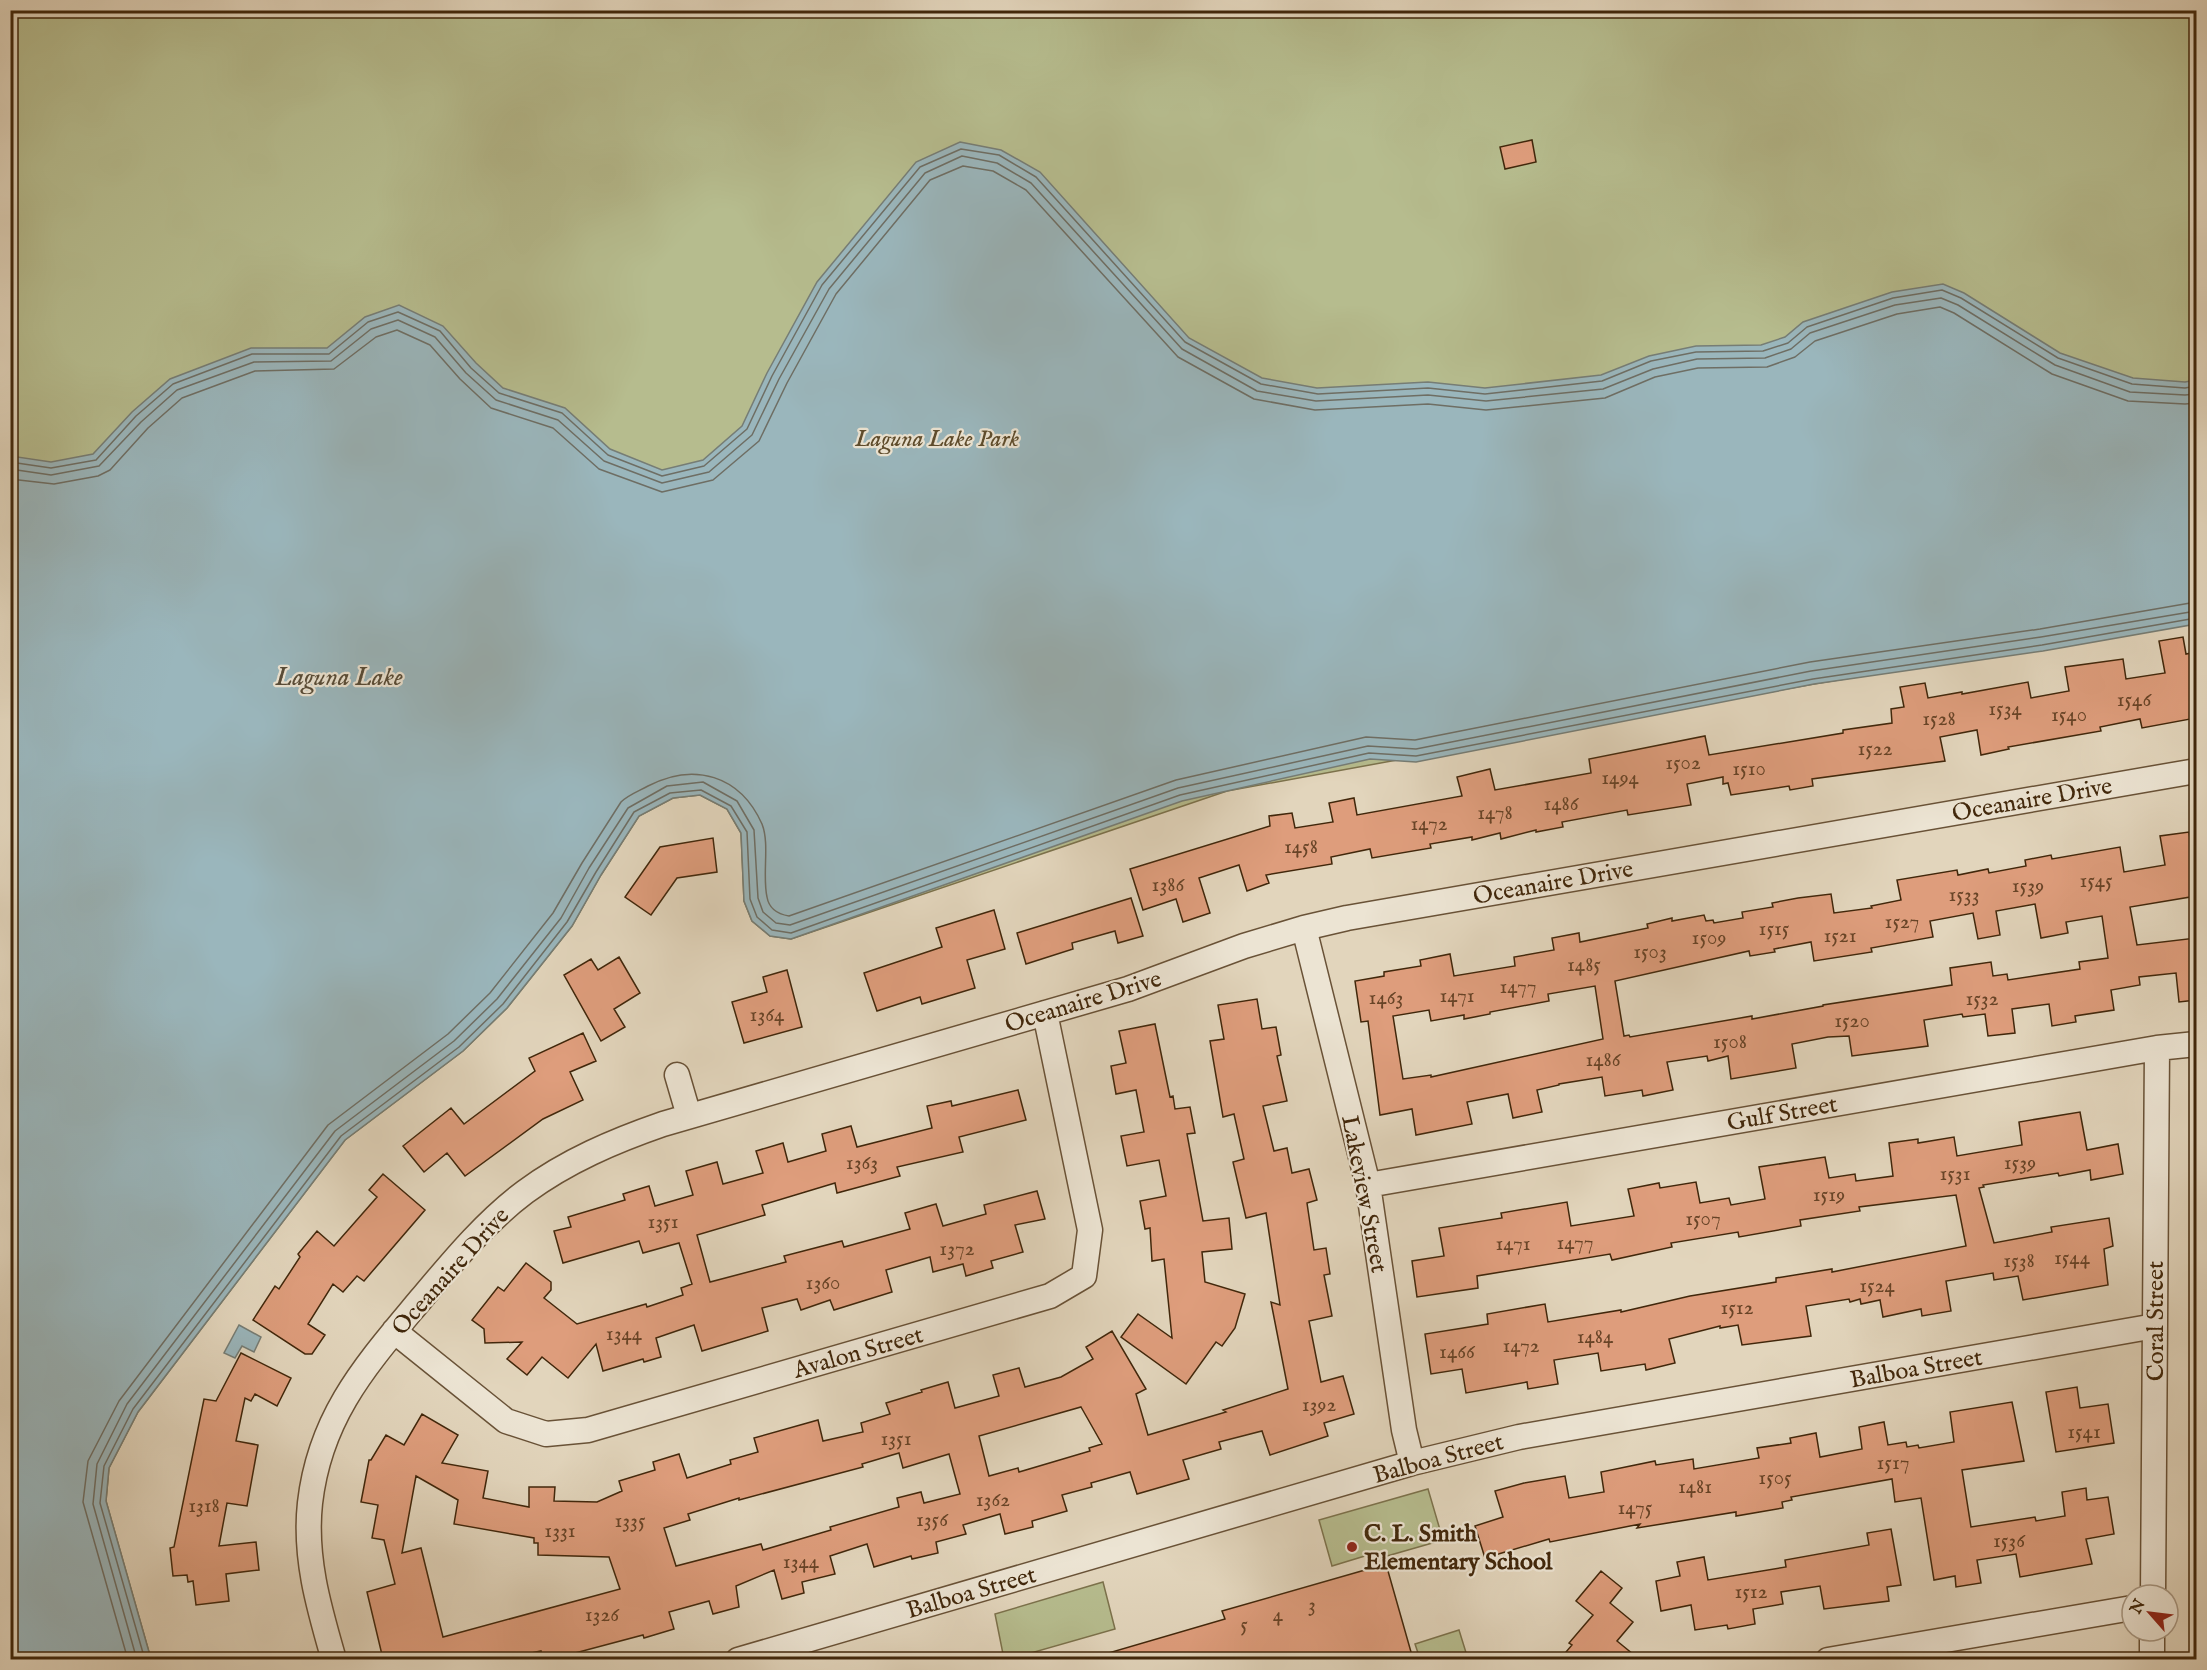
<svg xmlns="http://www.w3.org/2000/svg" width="2207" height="1670" viewBox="0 0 2207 1670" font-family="'IM FELL English',serif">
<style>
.green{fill:#b6bc8e;stroke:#7c724c;stroke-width:1.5}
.water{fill:#9ab6bc;stroke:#767d75;stroke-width:1.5}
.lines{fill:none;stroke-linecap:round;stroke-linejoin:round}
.shore{stroke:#6e6e64;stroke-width:1.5}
.building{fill:#de9d7c;stroke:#41270b;stroke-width:1.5;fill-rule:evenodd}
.minor-casing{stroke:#695237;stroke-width:27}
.minor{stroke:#ece4d3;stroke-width:24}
.poi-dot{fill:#8f2418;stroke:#ece4d3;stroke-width:2}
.labels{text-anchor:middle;stroke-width:4.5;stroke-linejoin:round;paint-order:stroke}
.number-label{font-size:21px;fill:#684427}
.park-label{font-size:24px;font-style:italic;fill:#5e4c2c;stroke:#ece4d3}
.street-label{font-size:24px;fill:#41270b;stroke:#ece4d3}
.poi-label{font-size:24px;font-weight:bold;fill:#41270b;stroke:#ece4d3;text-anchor:start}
.water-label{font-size:26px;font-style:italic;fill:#574b37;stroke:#ece4d3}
</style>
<rect width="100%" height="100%" fill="#e2d5bc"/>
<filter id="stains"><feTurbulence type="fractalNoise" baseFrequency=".00333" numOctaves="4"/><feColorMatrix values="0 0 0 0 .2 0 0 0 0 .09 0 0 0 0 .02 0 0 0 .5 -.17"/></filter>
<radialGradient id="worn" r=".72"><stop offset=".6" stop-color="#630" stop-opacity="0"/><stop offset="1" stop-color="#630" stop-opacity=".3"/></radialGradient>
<path class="green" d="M11,11H2196V622L1814,684L1227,791L791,939L770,936L752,921L744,901L741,833L727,809L700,795L673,798L639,816L601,875L572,926L507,1008L463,1051L345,1140L138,1412L109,1468L106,1501L151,1659L11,1660Z
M1428,1489L1443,1540L1380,1558L1378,1552L1332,1566L1319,1520Z
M1103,1582L1115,1629L1010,1659H1004L995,1614Z
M1459,1630L1468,1659H1420L1415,1644Z"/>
<path class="water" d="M960,142L1001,150L1040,172L1189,338L1262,378L1317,388L1428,382L1485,388L1601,375L1649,356L1696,346L1761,345L1785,337L1803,322L1892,292L1943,284L1964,293L2060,353L2133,378L2185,382L2196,380V624L2043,651L1814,684L1416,762L1370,759L1182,801L791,939L770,936L752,921L744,901L741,833L727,809L700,795L673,798L639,816L601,875L572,926L507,1008L463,1051L345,1140L138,1412L109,1468L106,1501L151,1659H11V456L51,462L93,454L132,412L170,379L251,348H327L365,317L399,305L443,326L476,363L503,388L565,408L610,449L662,470L703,460L742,426L767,373L817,282L916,162Z
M239,1325L261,1337L254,1352L242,1346L235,1358L224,1353Z"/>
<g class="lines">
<path class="shore" d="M10,462L51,468L96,460L136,416L173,384L252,354H329L368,322L398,312L440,331L471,368L499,393L562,413L608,455L662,476L704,466L747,429L772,376L822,285L920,167L961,149L999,155L1036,177L1185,342L1261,384L1318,394L1428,388L1485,394L1602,381L1651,361L1696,352L1763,351L1788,343L1807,327L1893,298L1942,290L1961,298L2058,358L2132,384L2185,388L2196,386
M10,469L51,475L99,466L141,422L177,390L254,362L331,361L371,329L398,320L435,337L466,373L496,400L558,420L604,461L662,483L709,472L752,435L779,379L829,289L925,173L962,156L997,163L1031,183L1182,349L1257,391L1316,401L1428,395L1486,401L1603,389L1653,369L1697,359L1765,358L1791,349L1810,333L1895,305L1941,298L1958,305L2055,365L2130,392L2185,395L2196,394
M10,479L54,484L98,476L110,470L148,428L182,398L255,371L334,369L376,337L397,330L430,345L460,379L491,408L553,428L599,469L662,492L713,480L759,441L787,383L836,294L930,180L963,166L993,171L1026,190L1178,357L1254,399L1315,410L1428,404L1486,410L1605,398L1655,377L1698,368L1767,367L1795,357L1815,341L1897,314L1940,307L1954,313L2052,374L2128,401L2185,404L2196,403
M128,1660L83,1502L88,1461L119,1401L328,1125L448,1034L490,993L553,913L582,863L621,802C628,795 639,791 648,786C694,762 740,775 762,824C770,844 762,875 767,897C769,909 777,914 789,916L1176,780L1366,737L1415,740L1810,662L2040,629L2196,602
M137,1660L93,1504L97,1464L127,1404L335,1131L454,1041L497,999L561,918L589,868L628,808L667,786L703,782L737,801L754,830L758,898L763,912L776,923L790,925L1178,788L1368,746L1416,749L1811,671L2041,637L2196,611
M145,1660L100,1503L104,1466L133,1409L341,1136L459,1047L503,1004L567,922L596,872L634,812L670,793L701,790L731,806L747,832L750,899L757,917L772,930L791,933L1180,795L1369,753L1416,756L1813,679L2042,645L2196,618"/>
</g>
<path class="building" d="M1532,140L1536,162L1505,169L1500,147Z
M2183,637L2186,654L2196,652V718L2142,728L2140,719L2100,727L2101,731L2008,747L2009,749L1981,755L1977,730L1940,737L1945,761L1812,779L1813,786L1790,790L1789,786L1731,795L1728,783L1723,784V777L1687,784L1691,805L1628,815L1627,810L1562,822L1563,827L1536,832V830L1501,839L1500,833L1472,840V837L1430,844L1431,848L1372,858L1370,849L1331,857L1332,864L1266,875L1269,883L1247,891L1239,865L1199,878L1210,913L1183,922L1176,899L1143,910L1130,869L1270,826L1269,816L1292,813L1295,828L1333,822L1329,803L1354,798L1357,815L1462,796L1457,777L1490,769L1495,790L1591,773L1589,759L1705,736L1709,755L1843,733V730L1892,723L1891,709L1904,707L1900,687L1925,683L1928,698L1962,692V694L2028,682L2031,698L2069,691L2065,667L2123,659L2126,679L2165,673L2159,641Z
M2189,832L2196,880V896L2130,907L2137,945L2196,938V1000L2179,1002L2176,973L2139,977L2140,985L2111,990L2114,1010L2075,1016L2076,1022L2052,1026L2049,1004L2012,1009L2015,1033L1988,1036L1985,1014L1963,1017L1962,1014L1924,1020L1928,1046L1852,1056L1849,1036L1828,1037L1792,1044L1796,1068L1731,1079L1728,1056L1708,1061L1707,1056L1667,1062L1673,1090L1643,1096L1642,1090L1605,1096L1602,1077L1559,1084V1085L1537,1090L1542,1112L1513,1118L1508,1094L1467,1102L1472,1124L1416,1135L1412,1109L1380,1115L1368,1021L1361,1022L1355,981L1384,976V972L1421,966L1420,960L1450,954L1454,976L1515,966L1514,957L1554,950L1552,938L1579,933L1580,942L1648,928L1647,924L1672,918V921L1704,915L1706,921L1713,920L1714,923L1743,918L1742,912L1773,907L1772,903L1798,898L1831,894L1834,913L1872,908L1871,906L1901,900L1897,880L1957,870L1958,875L1988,869L1989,873L2026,866L2025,860L2051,855L2052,859L2120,847L2124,872L2165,865L2160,836ZM2035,904L2041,938L2068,933L2066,922L2102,916L2108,958L2079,962L2080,969L2008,980L2007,974L1993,976L1991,962L1950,968L1952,985L1823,1005V1006L1752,1019V1016L1630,1037L1629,1035L1624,1036L1615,981L1749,951L1750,956L1775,952L1774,949L1811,942L1814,961L1872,952L1871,948L1933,937L1930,921L1973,913L1978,939L2000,935L1996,911ZM1595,986L1603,1039L1431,1077V1075L1403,1079L1393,1016L1429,1010L1431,1021L1464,1015V1019L1490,1014V1012L1549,1001L1548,994Z
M713,838L717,872L677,878L651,915L625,897L660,847Z
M1131,898L1143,936L1118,943L1115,931L1072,943L1073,949L1026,964L1017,933Z
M994,910L1005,949L967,960L975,988L922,1004L920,997L877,1011L864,973L942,947L936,928Z
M619,957L640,993L614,1009L625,1027L601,1041L564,975L591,959L598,970Z
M787,970L802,1027L744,1043L732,1002L767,992L763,977Z
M1257,999L1262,1029L1276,1027L1281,1055L1277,1056L1287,1101L1263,1106L1274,1151L1287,1148L1292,1173L1309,1169L1317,1200L1307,1203L1314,1250L1326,1248L1330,1274L1324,1275L1332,1316L1309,1321L1321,1382L1343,1376L1354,1414L1324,1423L1328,1436L1270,1455L1262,1431L1219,1442L1221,1449L1183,1460L1189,1479L1137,1494L1130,1472L1091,1483L1092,1487L1062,1495L1067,1511L1032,1521L1033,1527L1005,1534L1000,1514L963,1525L966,1534L936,1542L938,1553L912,1559L911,1556L874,1567L867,1544L830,1556L835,1574L802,1582L804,1593L782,1599L774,1570L736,1586L739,1607L713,1614L709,1601L669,1612L674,1629L644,1638L643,1635L575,1653L577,1659H543L541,1651L504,1659H383L367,1592L395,1584L384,1540L372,1538L378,1505L361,1502L369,1460H371L386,1435L404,1445L422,1414L458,1435L442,1463L488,1471L483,1498L529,1507V1487H555L554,1501L597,1502L622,1491L619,1481L655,1470L653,1462L679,1454L687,1478L731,1464L730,1460L758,1452L754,1438L818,1420L823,1441L863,1432L861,1423L890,1414L886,1403L922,1392L921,1390L948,1382L955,1408L999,1396L993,1375L1019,1368L1025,1387L1061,1377L1093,1359L1086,1347L1112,1331L1146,1389L1136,1394L1148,1435L1226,1412L1223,1410L1288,1389L1271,1302L1280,1305L1266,1213L1246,1218L1233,1162L1244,1159L1234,1114L1223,1117L1210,1041L1224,1039L1218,1005ZM1081,1407L1102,1444L1089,1448L1090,1451L1019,1472L1018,1468L989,1476L979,1436ZM899,1453L903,1468L949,1454L960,1494L924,1503L921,1492L897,1498L899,1507L830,1527L831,1530L763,1550L761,1544L676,1566L664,1528L690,1520L688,1514L739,1498V1500L863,1467L862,1464ZM416,1476L458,1500L454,1524L534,1538V1543H538V1555L609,1557L620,1589L443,1637L421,1548L402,1553Z
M1155,1024L1170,1097L1173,1096L1175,1109L1190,1107L1195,1133L1187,1134L1203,1221L1229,1218L1232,1249L1202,1252L1205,1282L1245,1294L1235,1328L1222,1346L1216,1342L1186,1384L1121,1337L1138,1314L1172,1338L1164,1259L1152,1261L1150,1228L1145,1229L1140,1201L1166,1196L1159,1160L1127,1166L1121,1136L1144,1132L1136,1090L1116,1094L1111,1066L1126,1063L1119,1031Z
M583,1033L596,1061L570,1072L583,1100L543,1119L465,1176L447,1153L424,1172L403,1146L451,1108L464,1124L535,1071L529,1058Z
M1018,1090L1026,1120L959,1137L963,1152L897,1167L900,1176L837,1193L835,1183L762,1205L765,1215L697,1235L710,1282L786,1262L784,1256L842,1241L844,1247L910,1229L905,1213L936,1204L943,1226L986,1214L984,1205L1037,1191L1045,1219L1015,1225L1023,1252L991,1261L993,1268L966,1276L963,1264L933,1272L930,1257L886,1270L892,1292L834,1310L830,1300L801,1310L797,1299L762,1308L768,1331L702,1351L694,1325L656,1338L661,1357L644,1362L643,1359L603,1371L596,1344L568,1378L542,1357L527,1375L507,1359L522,1342L485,1343L484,1329L472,1320L498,1287L504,1291L526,1263L551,1282V1290L544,1298L577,1324L646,1304L647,1307L683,1295L681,1288L692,1284L679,1243L643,1253L639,1241L563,1263L554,1231L571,1227L568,1217L625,1200L623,1194L649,1186L655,1206L693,1195L686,1171L717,1162L723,1184L763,1173L756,1151L783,1143L788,1162L826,1151L822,1134L851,1126L857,1147L932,1128L927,1106L951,1101L952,1106Z
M2080,1112L2087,1150L2118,1144L2123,1174L2091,1180L2090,1170L2059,1176L2058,1173L1983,1185L1984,1187L1979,1188L1994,1243L2052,1232L2051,1227L2109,1218L2113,1246L2104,1249L2108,1285L2023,1300L2018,1276L1994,1280L1993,1273L1946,1281L1951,1311L1922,1316L1921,1309L1883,1317L1880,1300L1861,1304L1860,1299L1850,1302L1849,1299L1806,1306L1811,1336L1742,1345L1738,1325L1720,1328V1326L1669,1339L1675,1363L1646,1370L1645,1364L1601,1371L1598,1353L1554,1360L1558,1384L1528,1389L1527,1382L1466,1393L1462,1369L1431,1374L1425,1334L1488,1324L1487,1314L1545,1304L1548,1322L1621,1310V1312L1690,1296L1776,1282V1278L1832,1269V1272L1966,1246L1956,1195L1859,1207L1860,1211L1800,1220L1801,1226L1739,1237L1738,1232L1671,1243L1672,1247L1612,1260L1610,1254L1477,1276L1478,1288L1417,1297L1412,1261L1444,1256L1439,1228L1502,1218L1501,1213L1567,1202L1571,1226L1634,1216L1628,1189L1659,1183L1660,1188L1696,1182L1700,1203L1729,1198L1731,1205L1765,1199L1759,1167L1825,1157L1829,1178L1855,1174L1856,1181L1893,1176L1889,1143L1918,1139V1143L1954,1137L1957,1156L2022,1145L2019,1122Z
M383,1174L425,1210L364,1281L357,1276L343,1292L333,1284L308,1324L325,1335L312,1354H305L253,1320L275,1286L279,1289L300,1257L298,1254L317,1231L334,1246L377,1197L369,1190Z
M241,1353L291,1378L277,1406L255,1394L251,1401L245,1398L236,1441L258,1445L247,1506L227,1503L219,1546L256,1542L259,1570L226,1574L229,1601L196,1605L193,1581L188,1582L187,1575L173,1576L170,1548L174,1547L204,1399L216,1401Z
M2077,1387L2080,1408L2108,1404L2114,1443L2056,1452L2046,1392Z
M2012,1402L2024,1461L1962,1470L1971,1527L2035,1517L2036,1521L2065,1516L2062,1492L2086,1488L2087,1500L2108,1497L2114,1534L2086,1539L2092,1564L2020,1577L2016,1554L1977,1560L1981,1583L1956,1587L1955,1576L1934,1580L1921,1498L1895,1502L1892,1479L1791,1497L1792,1500L1782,1502L1783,1508L1736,1516V1512L1637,1528L1640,1524L1550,1542L1549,1539L1485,1558L1475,1526L1503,1517L1495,1491L1524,1483L1565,1476L1569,1498L1604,1492L1601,1472L1655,1461L1656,1465L1693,1459L1694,1469L1759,1458L1757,1448L1791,1443L1790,1438L1816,1433L1820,1457L1862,1449L1859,1427L1884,1422L1888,1445L1906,1442L1907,1447L1918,1445L1919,1448L1954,1442L1950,1412Z
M1891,1529L1901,1585L1887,1587L1889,1601L1824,1609L1820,1586L1781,1592L1783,1604L1753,1609L1755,1624L1728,1629L1727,1625L1695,1630L1691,1605L1661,1611L1656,1581L1680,1576L1677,1562L1704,1557L1708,1580L1786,1567L1785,1560L1869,1545L1867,1533Z
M1386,1564L1413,1659H1105V1654L1225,1619L1222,1611Z
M1601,1571L1622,1588L1610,1603L1633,1622L1617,1641L1639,1659H1560L1572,1645L1569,1643L1593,1615L1576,1601Z"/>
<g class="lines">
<g class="minor-casing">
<path id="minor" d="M1304,928L1368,1185L1404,1430L1412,1463
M677,1075L689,1116
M1368,1185L2157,1048L2196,1044
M394,1331L506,1421L546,1434L588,1430L1050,1296L1084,1276L1090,1230L1045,1013
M2153,1595L2157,1048
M334,1660C319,1608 304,1558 310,1503C320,1415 367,1364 421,1299C453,1261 485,1222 525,1192C567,1161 614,1141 663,1124L1128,989L1244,946L1304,928L1347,918L2196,771
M738,1660L1412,1463L1519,1437L2155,1326
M1828,1660L2132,1608
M2152,1660V1631"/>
</g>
<use href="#minor" class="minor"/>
</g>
<circle class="poi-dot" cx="1352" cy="1547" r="6"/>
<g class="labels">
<g class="number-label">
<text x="2134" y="706">1546</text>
<text x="2005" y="715">1534</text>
<text x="2069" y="721">1540</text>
<text x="1939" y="725">1528</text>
<text x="1875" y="755">1522</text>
<text x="1683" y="769">1502</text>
<text x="1749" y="775">1510</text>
<text x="1620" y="784">1494</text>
<text x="1561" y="810">1486</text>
<text x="1495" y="819">1478</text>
<text x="1429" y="830">1472</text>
<text x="1301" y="853">1458</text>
<text x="2096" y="887">1545</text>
<text x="1168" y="891">1386</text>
<text x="2028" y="892">1539</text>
<text x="1964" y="901">1533</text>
<text x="1902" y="928">1527</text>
<text x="1774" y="935">1515</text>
<text x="1840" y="942">1521</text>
<text x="1709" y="944">1509</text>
<text x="1650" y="958">1503</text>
<text x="1584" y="971">1485</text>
<text x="1518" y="993">1477</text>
<text x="1457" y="1002">1471</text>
<text x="1386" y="1004">1463</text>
<text x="1982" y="1005">1532</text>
<text x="767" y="1021">1364</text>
<text x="1852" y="1027">1520</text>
<text x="1730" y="1048">1508</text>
<text x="1603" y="1066">1486</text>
<text x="862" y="1169">1363</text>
<text x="2020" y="1169">1539</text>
<text x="1955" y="1180">1531</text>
<text x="1829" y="1201">1519</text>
<text x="1703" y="1225">1507</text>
<text x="663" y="1228">1351</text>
<text x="1575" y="1249">1477</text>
<text x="1513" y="1250">1471</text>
<text x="957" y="1255">1372</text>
<text x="2072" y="1264">1544</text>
<text x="2019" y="1267">1538</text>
<text x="823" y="1289">1360</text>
<text x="1877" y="1292">1524</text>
<text x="1737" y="1314">1512</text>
<text x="624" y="1340">1344</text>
<text x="1595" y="1343">1484</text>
<text x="1521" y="1352">1472</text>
<text x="1457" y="1358">1466</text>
<text x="1319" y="1411">1392</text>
<text x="2084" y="1438">1541</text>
<text x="896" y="1445">1351</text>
<text x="1893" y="1469">1517</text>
<text x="1775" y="1484">1505</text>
<text x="1695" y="1493">1481</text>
<text x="993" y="1506">1362</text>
<text x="204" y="1512">1318</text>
<text x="1635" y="1514">1475</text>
<text x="932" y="1526">1356</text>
<text x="630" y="1527">1335</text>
<text x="560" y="1537">1331</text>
<text x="2009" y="1547">1536</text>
<text x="801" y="1568">1344</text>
<text x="1751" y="1598">1512</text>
<text x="1312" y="1611">3</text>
<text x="602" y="1621">1326</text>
<text x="1278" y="1621">4</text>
<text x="1244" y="1631">5</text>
</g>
<g class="park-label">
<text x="937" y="446">Laguna Lake Park</text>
</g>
<g class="street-label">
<text transform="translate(2032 799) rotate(-10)" y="8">Oceanaire Drive</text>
<text transform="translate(1553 882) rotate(-10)" y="8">Oceanaire Drive</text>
<text transform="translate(1083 1001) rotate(-17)" y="8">Oceanaire Drive</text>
<text transform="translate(1782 1113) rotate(-10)" y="8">Gulf Street</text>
<text transform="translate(1365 1194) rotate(79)" y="8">Lakeview Street</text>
<text transform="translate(450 1271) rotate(-48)" y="8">Oceanaire Drive</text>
<text transform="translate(2155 1321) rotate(-90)" y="8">Coral Street</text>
<text transform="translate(858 1352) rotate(-16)" y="8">Avalon Street</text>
<text transform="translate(1916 1368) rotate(-10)" y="8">Balboa Street</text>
<text transform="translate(1438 1458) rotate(-15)" y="8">Balboa Street</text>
<text transform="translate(971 1592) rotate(-16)" y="8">Balboa Street</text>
</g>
<g class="poi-label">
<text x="1364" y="1541">C. L. Smith<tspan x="1364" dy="28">Elementary School</tspan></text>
</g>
<g class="water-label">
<text x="339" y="685">Laguna Lake</text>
</g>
</g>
<rect width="2207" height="1670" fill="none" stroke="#e2d5bc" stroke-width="36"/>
<rect x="12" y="12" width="2183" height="1646" fill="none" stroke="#41270b" stroke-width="3"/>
<rect x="18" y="18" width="2171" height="1634" fill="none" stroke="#41270b" stroke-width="1.5"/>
<g transform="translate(2150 1613) rotate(298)"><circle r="28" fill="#ece4d3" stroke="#a89883" stroke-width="1.5"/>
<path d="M0-4.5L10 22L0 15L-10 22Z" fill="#8f2418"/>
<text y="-9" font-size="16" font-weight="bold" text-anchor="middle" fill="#41270b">N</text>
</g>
<rect width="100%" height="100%" filter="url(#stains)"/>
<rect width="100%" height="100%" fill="url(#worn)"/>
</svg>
